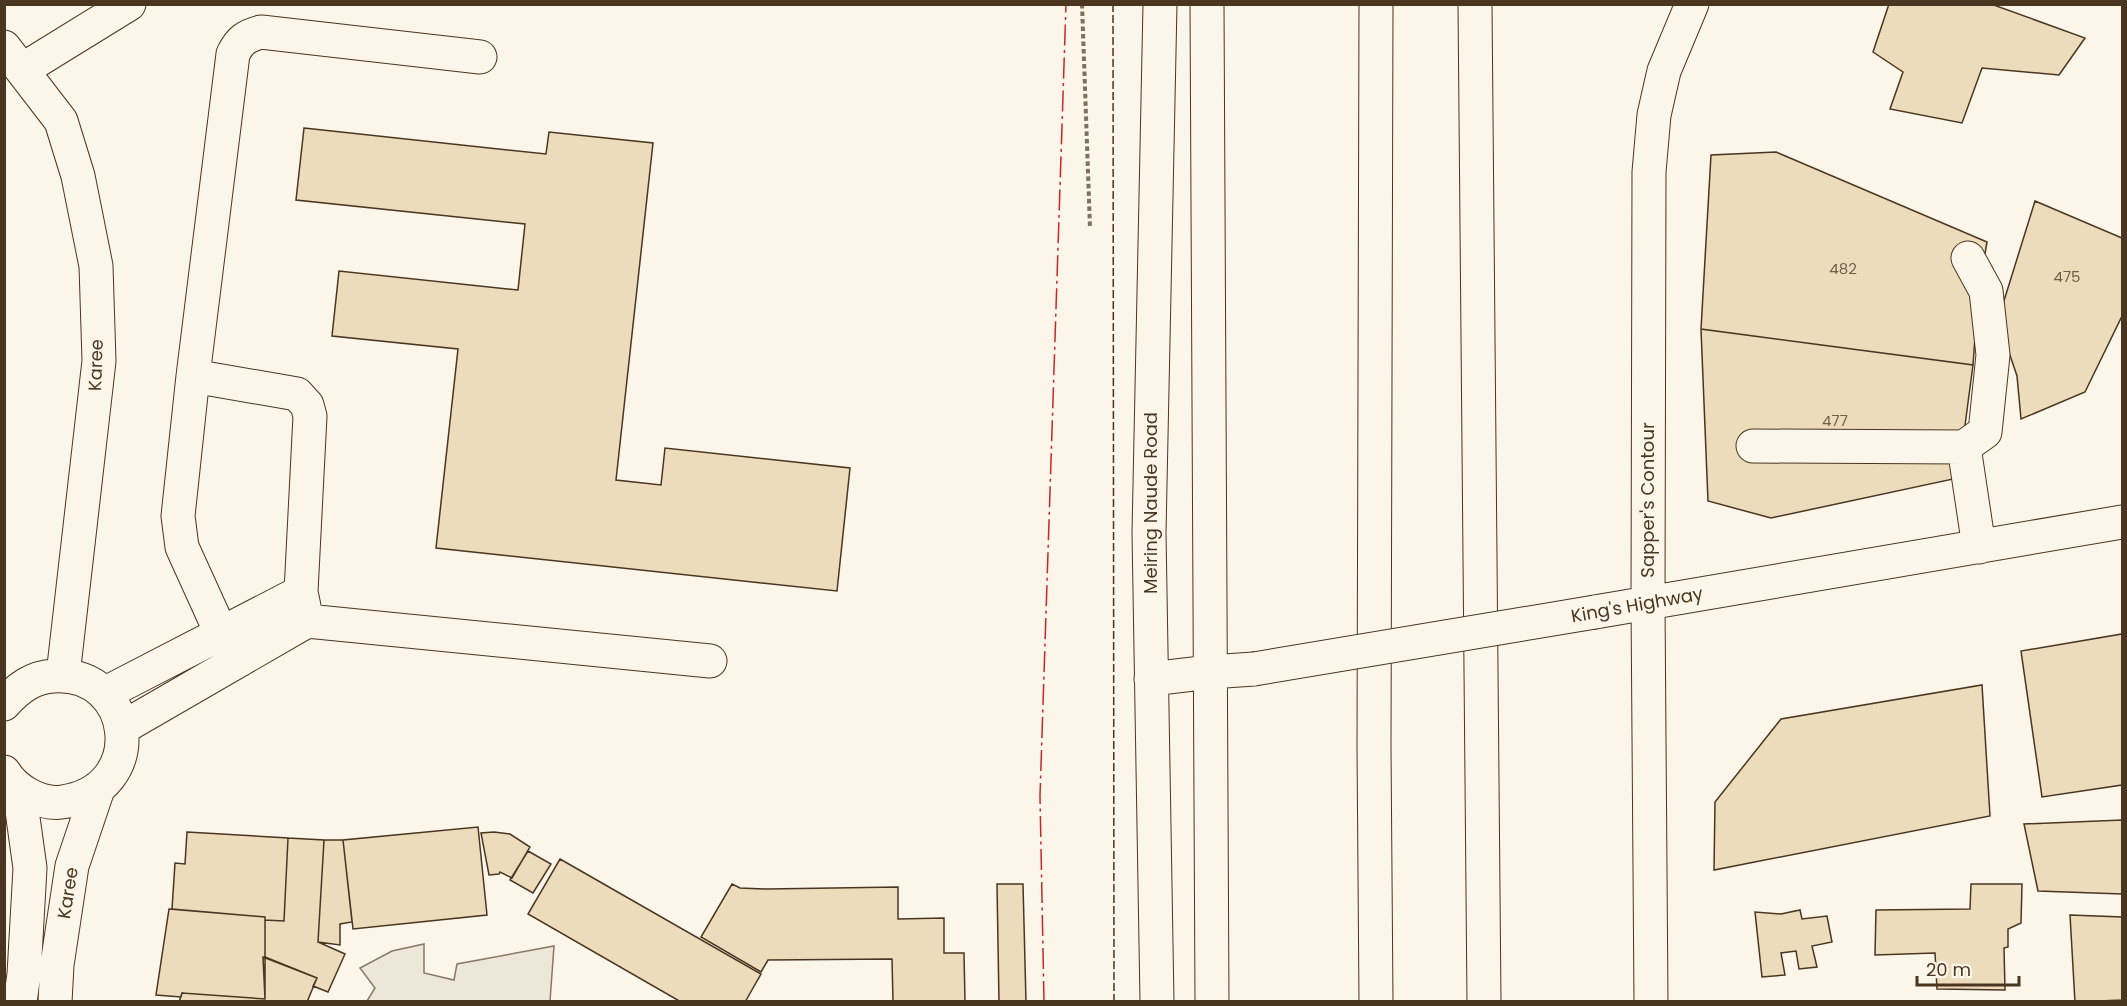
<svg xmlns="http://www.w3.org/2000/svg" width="2127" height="1006" viewBox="0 0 2127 1006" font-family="Poppins,sans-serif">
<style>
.parking{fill:#ede7d9;stroke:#887966;stroke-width:1.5}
.building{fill:#ecdcbc;stroke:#4a3520;stroke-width:1.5}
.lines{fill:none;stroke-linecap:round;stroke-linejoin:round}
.minor-casing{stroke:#4a3520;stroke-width:35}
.highway-casing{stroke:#4a3520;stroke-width:35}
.path{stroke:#7f6f5c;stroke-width:4;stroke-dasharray:4.5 3;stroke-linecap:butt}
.minor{stroke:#fbf6e9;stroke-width:33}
.highway{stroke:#fbf6e9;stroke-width:33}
.minor-bridge-casing{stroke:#4a3520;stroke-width:35;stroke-linecap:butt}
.minor-bridge{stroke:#fbf6e9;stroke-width:33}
.fence{stroke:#4a3520;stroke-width:1.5;stroke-dasharray:8 3;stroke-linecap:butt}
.power{stroke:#c62828;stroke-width:1.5;stroke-dasharray:21 4.5 3 4.5;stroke-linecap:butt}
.labels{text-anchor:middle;stroke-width:4.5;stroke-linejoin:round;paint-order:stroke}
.number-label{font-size:15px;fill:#725f47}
.street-label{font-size:18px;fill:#4a3520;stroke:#fbf6e9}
</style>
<rect width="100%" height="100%" fill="#fbf6e9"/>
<path class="parking" d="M424,944V973L454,980L457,964L554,946L550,1001H367L375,988L360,968L392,951Z"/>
<path class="building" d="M1889,4H1991L2085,38L2059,75L1982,68L1962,123L1890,109L1903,72L1873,52Z
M304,128L546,154L549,132L653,143L616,480L661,485L665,448L850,468L837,591L436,548L458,349L332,336L339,271L518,290L525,224L296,200Z
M1776,152L1987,242L1978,295L1973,365L1701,329L1711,155Z
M2035,201L2122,238V316L2085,392L2021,419L2017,376L1998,320Z
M1701,329L1973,365L1958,478L1771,518L1708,501Z
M2122,634V785L2042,797L2021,651Z
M1982,685L1990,816L1714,870L1715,802L1781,719Z
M2122,820V894L2038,891L2024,824Z
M478,827L487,915L353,929L343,840Z
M187,832L288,838L284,921L265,920V917L172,909L175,863L185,864Z
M494,832L510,834L530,847L512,878L500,872L499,874L489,875L481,833Z
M288,838L324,840L318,942L345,954L328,992L313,986L317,978L265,957V920L284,921Z
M324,840H343L352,922L340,924V945L318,942Z
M528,851L551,864L533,893L510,880Z
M560,859L761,974L745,1002H681L528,914Z
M732,884L740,888L767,889L898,887V919L944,918V953H964L965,1002H893L892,959L768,960L761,972L701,937Z
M997,884H1023L1026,1002H999Z
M1971,884H2022L2021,923L2008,929V947L2004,948L2005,990L1937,989L1935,953L1875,955L1876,910L1970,909Z
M169,909L265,917V999L182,993L181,997L156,995Z
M1800,910L1802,919L1827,916L1832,942L1812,946L1817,967L1799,969L1796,951L1781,953L1785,975L1762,977L1755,912L1781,914Z
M2070,915L2122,917V1000L2075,1002Z
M263,957L317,978L307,1002H179L182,993L265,999Z"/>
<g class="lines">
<g class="minor-casing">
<path id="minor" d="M1207,4L1212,1002
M4,47L61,121L78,176L96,266L99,361L63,675
M22,70L129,4
M193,376L297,394L307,405L310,416L301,592L307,621L710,661
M1753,446L1964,447L1985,432L1993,355L1986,291L1968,258
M1964,447L1979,547
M1595,612L2122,522
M240,660L221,633L182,547L178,516L193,376L233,54C240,40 246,36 261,32L480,57
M1151,679L1210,672L1254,669
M104,694L301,592
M4,704C18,688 33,677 54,676C136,671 150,790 62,802C40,805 15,790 4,772
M122,728L307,621
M19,789L30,868L24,974L20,1002
M55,1002L57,965L72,866L98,789
M1157,1002L1149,533L1160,4
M1651,1002L1648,604L1649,172L1654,115L1664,71L1692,4"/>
</g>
<g class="highway-casing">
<path id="highway" d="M1376,4L1374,747L1376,1002
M1475,4L1484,1002"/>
</g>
<path class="path" d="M1082,4L1090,228"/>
<use href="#minor" class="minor"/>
<use href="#highway" class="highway"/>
<g class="minor-bridge-casing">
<path id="minor-bridge" d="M1254,669L1595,612"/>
</g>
<use href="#minor-bridge" class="minor-bridge"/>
<path class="fence" d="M1113,4L1114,1002"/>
<path class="power" d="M1044,1002L1040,796L1066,4"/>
</g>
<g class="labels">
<g class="number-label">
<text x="1843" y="274">482</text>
<text x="2067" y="282">475</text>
<text x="1835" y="426">477</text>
</g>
<g class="street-label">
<text transform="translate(96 365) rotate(-88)" y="6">Karee</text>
<text transform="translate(1648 500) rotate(-90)" y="6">Sapper's Contour</text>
<text transform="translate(1151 503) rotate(-90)" y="6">Meiring Naude Road</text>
<text transform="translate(1637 605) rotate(-10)" y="6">King's Highway</text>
<text transform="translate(68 893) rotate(-81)" y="6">Karee</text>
</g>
</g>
<rect width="2127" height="1006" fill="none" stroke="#4a3520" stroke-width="12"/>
<path d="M1917 976v9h102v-9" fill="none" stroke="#4a3520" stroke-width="3"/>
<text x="1926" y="976" font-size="18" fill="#4a3520" stroke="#fbf6e9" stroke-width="4.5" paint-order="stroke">20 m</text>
</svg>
